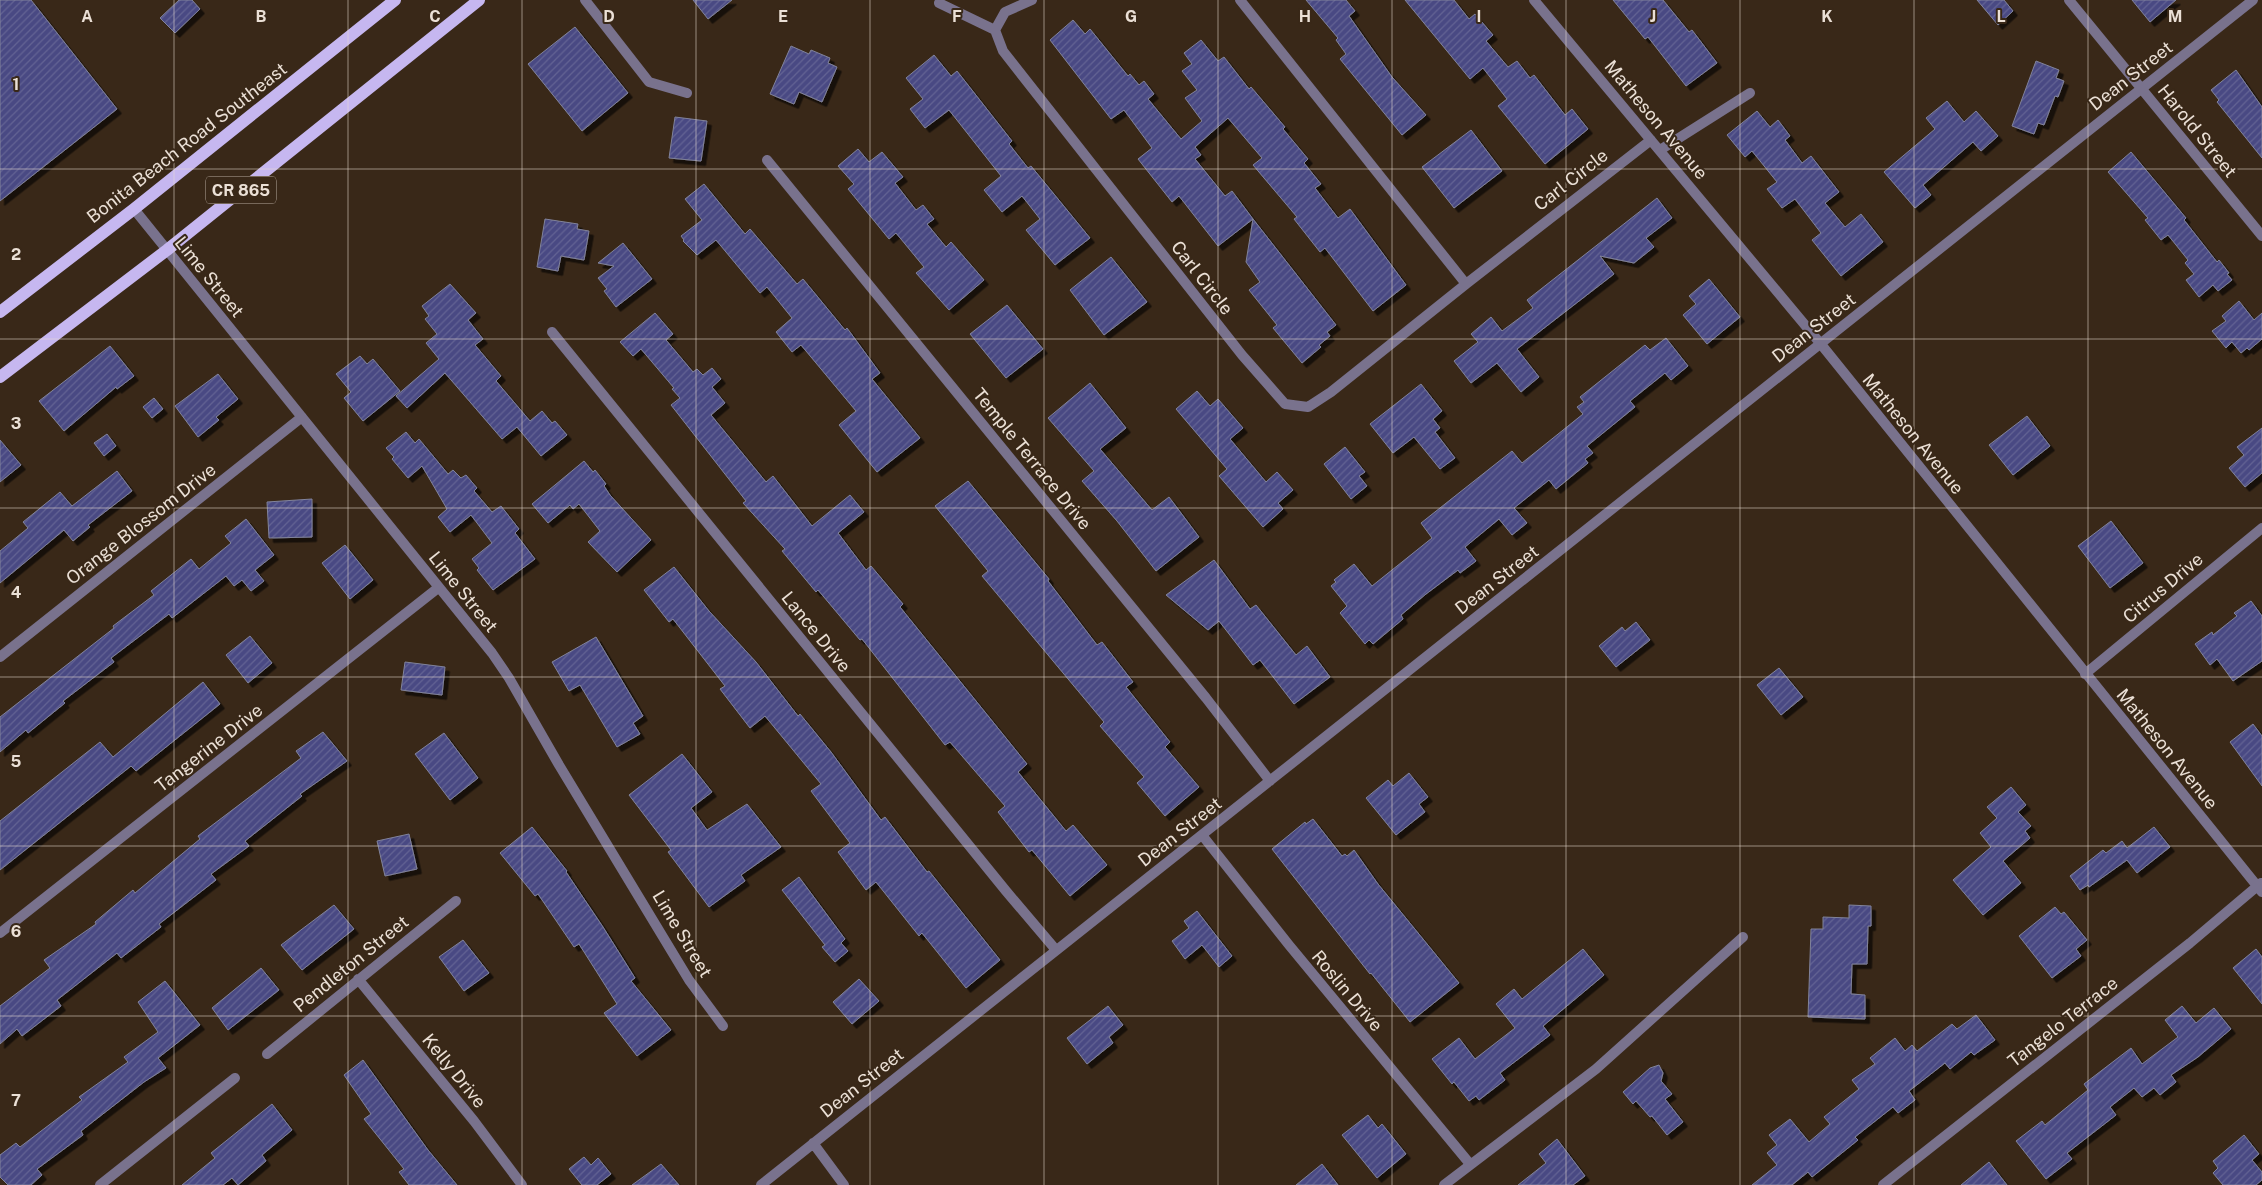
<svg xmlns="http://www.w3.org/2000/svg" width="2262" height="1185" viewBox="0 0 2262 1185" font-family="'Public Sans',sans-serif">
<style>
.building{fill:url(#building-hatch);stroke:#81839b;filter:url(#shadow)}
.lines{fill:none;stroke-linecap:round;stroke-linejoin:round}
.minor{stroke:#79728d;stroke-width:10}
.primary{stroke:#c6b7f0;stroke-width:12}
.grid{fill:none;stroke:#ebe0d6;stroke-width:1;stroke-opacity:0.55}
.labels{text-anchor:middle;stroke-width:4;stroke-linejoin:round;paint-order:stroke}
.shield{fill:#392818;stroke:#b6a99d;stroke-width:1}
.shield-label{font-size:16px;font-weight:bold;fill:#ebe0d6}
.street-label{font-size:18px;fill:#ebe0d6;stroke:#392818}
.grid-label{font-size:16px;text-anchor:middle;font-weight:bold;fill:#ebe0d6;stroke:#392818;stroke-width:4;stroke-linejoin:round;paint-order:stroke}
</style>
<defs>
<pattern id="building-hatch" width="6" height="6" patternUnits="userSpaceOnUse" patternTransform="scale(1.25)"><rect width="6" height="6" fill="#494983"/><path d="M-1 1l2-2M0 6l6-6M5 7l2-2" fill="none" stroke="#636394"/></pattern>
<filter id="shadow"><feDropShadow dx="4.5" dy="4.5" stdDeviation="0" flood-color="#0009"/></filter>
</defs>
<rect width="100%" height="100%" fill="#392818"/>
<path class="building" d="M0,0H31L117,109L0,201Z
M179,0H192L200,9L175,33L160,18Z
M693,0H732L708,19Z
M1306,0H1346L1355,11L1349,16L1392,77L1426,115L1402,135L1340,59L1346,54L1336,40L1338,38Z
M1405,0H1454L1469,19L1475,14L1493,35L1486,41L1508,67L1517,61L1530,78L1534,75L1565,115L1572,109L1588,129L1545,164L1498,106L1507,99L1483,68L1470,79Z
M1613,0H1663L1689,32L1692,30L1717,63L1686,86L1648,37L1645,39Z
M1977,0H2004L2013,11L1998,25Z
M2132,0H2176L2150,22Z
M1073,20L1085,34L1090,29L1128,76L1130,74L1139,85L1144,81L1154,94L1148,99L1181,139L1202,121L1185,98L1197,90L1182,71L1192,64L1184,53L1201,40L1218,61L1224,57L1249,89L1251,87L1285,127L1283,129L1308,159L1304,163L1321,184L1315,188L1338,218L1350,209L1406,285L1373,311L1325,248L1320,252L1294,219L1297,217L1253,165L1262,158L1228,118L1195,147L1201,155L1195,159L1225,196L1232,191L1253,219L1218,246L1179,196L1172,202L1138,159L1152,148L1124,110L1111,119L1050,40Z
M575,27L628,93L582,131L528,64Z
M791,46L809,54L811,50L830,58L828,63L837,67L822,102L799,92L794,104L770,94Z
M934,55L951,76L957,71L1012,141L1009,144L1028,168L1031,166L1090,238L1055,265L1026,230L1040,219L1022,196L1002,212L984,190L1001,176L949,110L925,128L910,109L923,99L906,78Z
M2036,61L2059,70L2056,78L2064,81L2058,97L2055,96L2044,125L2038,123L2034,134L2012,126Z
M2236,70L2262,107V158L2217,102L2219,100L2211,90Z
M1947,101L1964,122L1976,111L1998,136L1981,151L1973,142L1923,185L1931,195L1915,208L1884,172L1935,129L1926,118Z
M1757,111L1770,127L1778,120L1790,136L1785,140L1802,163L1811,156L1839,192L1825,203L1845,227L1861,214L1883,242L1841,276L1812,240L1821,233L1795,199L1782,208L1767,189L1777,182L1752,151L1745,157L1727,135Z
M675,117L707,121L701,161L669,158Z
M1471,130L1502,171L1454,208L1422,167Z
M858,149L869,162L882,152L903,177L895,183L916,210L923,205L934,219L927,224L946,247L951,242L984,280L949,310L916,273L924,267L896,233L889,239L848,189L854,184L838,166Z
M2131,152L2186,218L2184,220L2217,262L2219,260L2229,273L2227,274L2232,280L2218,291L2213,285L2199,297L2186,280L2194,274L2185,263L2188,260L2168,235L2161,240L2145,220L2148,218L2108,172Z
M704,184L745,234L750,229L797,284L803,279L845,330L847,328L880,373L872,379L920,438L877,472L839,425L856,411L801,345L792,352L776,332L792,318L767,287L760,293L716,240L697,255L683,241L684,240L681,236L702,220L685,199Z
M1657,198L1672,218L1646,238L1654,247L1634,263L1600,256L1614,274L1517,349L1539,377L1521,392L1497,363L1471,383L1454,361L1478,342L1471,334L1491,317L1502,331L1533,308L1527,300Z
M545,219L578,224L577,229L589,231L584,260L561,256L558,271L537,267Z
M1253,219L1336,325L1327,332L1330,336L1319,345L1321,347L1302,363L1273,328L1277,325L1249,290L1260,282L1246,262Z
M623,243L652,279L616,307L604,291L607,289L598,278L614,266L598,263Z
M1111,257L1147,302L1104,335L1070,290Z
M1709,279L1740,317L1707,344L1683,315L1696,304L1689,296Z
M450,284L476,313L468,320L483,339L475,345L501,376L496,381L530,421L542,411L552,423L555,421L567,435L541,456L517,427L502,439L445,373L407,408L396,396L439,359L426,343L437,334L425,319L429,316L422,306Z
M2239,301L2254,320L2262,313V339L2249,350L2247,348L2241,353L2232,342L2226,348L2212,331L2226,321L2222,316Z
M1007,305L1043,349L1006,378L970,334Z
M655,313L673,334L666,340L693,372L697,369L703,375L712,368L721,379L712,387L725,403L711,415L766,482L773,476L812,526L850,495L864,512L838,533L866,570L871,566L903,604L900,607L1027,764L1018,772L1066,831L1073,825L1107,865L1070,896L1032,850L1029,852L998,812L1005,806L950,742L945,745L862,639L860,640L818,590L816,592L782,551L785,549L743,503L746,501L671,405L680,398L672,389L674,388L641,349L633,356L620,342Z
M1666,338L1688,366L1671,380L1665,373L1630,401L1635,407L1587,446L1593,453L1585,459L1588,463L1556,489L1549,480L1514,508L1527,523L1512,535L1499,519L1465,547L1476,561L1460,573L1458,570L1426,594L1401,615L1403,619L1373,644L1369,640L1365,644L1340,613L1347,606L1331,586L1336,582L1334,580L1354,564L1372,586L1432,538L1421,523L1512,451L1522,463L1583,414L1577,407L1584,402L1580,397L1645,345L1650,350Z
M110,346L134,376L117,389L116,387L64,431L39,401Z
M360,356L367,364L373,359L400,391L363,421L344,398L351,392L336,374Z
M218,374L238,399L216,417L219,420L198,437L175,406Z
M1090,383L1126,428L1100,449L1152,510L1169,497L1199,537L1156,571L1117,521L1082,481L1094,471L1048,418Z
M1421,384L1442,411L1433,419L1440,428L1435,432L1455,458L1440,469L1414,437L1393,453L1370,424Z
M1197,391L1210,406L1218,399L1243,428L1230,439L1266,482L1277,472L1293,490L1278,503L1283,509L1263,527L1219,476L1227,469L1176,409Z
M154,398L163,409L152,418L143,407Z
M2027,416L2050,446L2013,475L1989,445Z
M2262,428V473L2245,487L2229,468L2244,455L2237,447Z
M406,432L415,443L419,439L448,474L453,470L461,478L466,475L477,488L474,491L492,512L501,506L519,529L515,533L535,559L493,590L477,570L479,568L472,559L492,543L471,515L450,532L438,517L447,509L422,466L408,478L392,459L394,457L386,448Z
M107,434L116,446L104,456L94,443Z
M0,440L21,465L0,482Z
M1345,447L1365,472L1359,476L1367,486L1351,499L1324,464Z
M584,461L593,472L595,470L606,484L604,486L610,495L651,540L617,572L588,542L600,531L579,504L573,509L570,505L548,523L532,504Z
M117,471L132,491L88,525L90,527L73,541L64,530L0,583V551L28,528L23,522L60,492L72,506Z
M968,481L1049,579L1048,581L1097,645L1102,642L1133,682L1126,687L1170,742L1165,747L1199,787L1165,816L1137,783L1144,777L1100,726L1104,722L982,576L988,571L935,506Z
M312,499V537L269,538L267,502Z
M246,519L274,555L255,570L264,581L251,591L242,580L234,586L226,576L172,618L169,614L111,658L114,662L63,701L65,703L28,733L26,730L0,752V717L114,628L113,626L154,595L151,591L191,559L199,569L231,543L225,536Z
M2111,521L2143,563L2110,588L2078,546Z
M345,545L373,580L350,599L322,563Z
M1214,560L1250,609L1256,605L1296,655L1307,646L1330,677L1294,704L1260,660L1253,665L1219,621L1208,630L1166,595Z
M674,567L709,611L756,662L798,716L800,714L831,752L881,820L885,817L927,872L929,871L1000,960L966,988L922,933L919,936L876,882L866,890L838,852L850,843L811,791L821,784L765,716L750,728L720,689L725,686L673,619L669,622L644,590Z
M2251,601L2262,616V661L2233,681L2217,659L2210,665L2195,644L2212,632L2213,635L2237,616L2234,613Z
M1636,622L1650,640L1616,667L1599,646L1622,627L1625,631Z
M250,636L272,663L248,683L226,655Z
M596,637L643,716L633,723L640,734L617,747L580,685L569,691L552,662Z
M405,662L445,667L442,695L401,690Z
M1779,668L1803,697L1781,715L1757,685Z
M203,682L220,704L136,771L131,766L0,870V821L100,742L113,757Z
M2253,724L2262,736V786L2230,742Z
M323,732L347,761L300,794L302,796L245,841L249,846L211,874L216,880L159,924L161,927L121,958L117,953L57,1000L61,1006L22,1036L17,1029L0,1044V1006L50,968L44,960L96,924L95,922L133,890L135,893L200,839L198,836L301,758L296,751Z
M444,733L478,778L450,800L415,754Z
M682,754L712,792L691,808L707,830L747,804L781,847L741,875L745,881L709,907L668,852L671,850L629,795Z
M1409,773L1428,797L1419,804L1425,812L1396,835L1366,798L1388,780L1393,786Z
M2011,787L2026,805L2018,812L2031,826L2025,831L2030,838L2003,861L2021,883L1983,915L1953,880L1991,847L1980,833L1997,818L1987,807Z
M1313,819L1342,856L1345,854L1347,856L1354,850L1378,884L1459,983L1410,1022L1371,973L1370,974L1355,955L1272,849L1305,822L1306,824Z
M532,827L567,871L566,872L603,927L635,978L631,981L671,1030L637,1056L604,1013L617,1004L579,944L574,947L538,894L535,896L500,853Z
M2154,827L2170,847L2137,873L2127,860L2089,887L2088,885L2080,890L2070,876L2103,850L2106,853L2122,841L2127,848Z
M409,834L417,869L385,876L377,841Z
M799,877L845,939L841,943L848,951L835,962L822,947L825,945L782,890Z
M334,905L354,929L302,970L281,945Z
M1849,905L1871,906V926H1868L1867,964H1852L1851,994L1865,995V1019L1808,1017L1811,929H1823V917L1849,918Z
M2055,907L2061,914L2064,912L2087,940L2076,949L2081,956L2052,978L2019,936Z
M1197,911L1232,956L1219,967L1202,945L1185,959L1172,941L1189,928L1184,921Z
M463,940L489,973L464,991L439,957Z
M1583,949L1604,975L1543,1026L1550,1035L1500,1073L1505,1080L1479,1100L1476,1096L1469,1101L1454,1082L1452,1084L1432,1059L1459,1038L1475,1059L1515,1028L1496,1004L1514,989L1522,999Z
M2256,949L2262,957V1004L2233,968Z
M261,968L279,990L228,1030L212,1008Z
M859,979L879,1001L852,1024L833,1002Z
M165,981L200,1025L158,1058L166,1068L144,1082L81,1131L83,1135L37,1169L42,1175L31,1185H8L0,1177V1155L16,1143L20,1147L82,1100L79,1097L128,1062L124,1057L158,1032L138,1002Z
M1108,1006L1123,1025L1109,1037L1113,1043L1087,1064L1067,1038Z
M2182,1006L2196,1023L2214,1008L2231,1029L2198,1057L2171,1075L2176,1082L2160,1095L2154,1088L2142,1097L2134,1088L2110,1107L2116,1115L2067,1153L2072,1159L2046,1179L2016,1141L2042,1121L2045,1125L2088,1090L2084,1084L2131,1048L2142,1064L2178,1037L2165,1020Z
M1976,1015L1995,1040L1974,1055L1971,1052L1950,1069L1945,1063L1909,1091L1915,1100L1898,1113L1893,1107L1855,1137L1858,1140L1812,1177L1808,1172L1792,1185H1752L1777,1165L1767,1153L1777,1145L1769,1135L1790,1119L1809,1142L1830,1124L1824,1117L1859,1089L1852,1080L1875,1064L1870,1058L1895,1038L1905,1051L1912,1045L1917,1051L1952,1024L1957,1029Z
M363,1060L428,1150L457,1185H409L399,1172L404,1169L364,1119L371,1114L344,1075Z
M1659,1065L1663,1073L1661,1081L1672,1094L1665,1099L1683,1122L1667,1135L1652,1116L1650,1117L1636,1101L1633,1104L1623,1092L1650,1068Z
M272,1104L292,1130L262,1155L266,1161L238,1185L232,1178L223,1185H182L215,1158L211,1153Z
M1368,1115L1378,1128L1382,1124L1406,1154L1377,1178L1342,1135Z
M2244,1135L2259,1154L2252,1160L2262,1172V1180L2256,1185H2223L2213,1173L2218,1168L2213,1161Z
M1557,1139L1585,1176L1573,1185H1518L1546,1163L1539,1154Z
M584,1157L591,1165L598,1158L611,1174L597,1185H582L569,1169Z
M1989,1162L2007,1185H1961Z
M661,1164L679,1185H632Z
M1322,1164L1338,1185H1296Z"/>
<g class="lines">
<path class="minor" d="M585,0L649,82L687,93
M1032,0L1005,12L995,30L1003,51L1242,355L1285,404L1308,407L1331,392L1466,284L1240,0
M1534,0L1820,343L2262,892
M2069,0L2262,236
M939,3L995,30
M1660,150L1750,93
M767,160L1206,698L1270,781
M134,209L492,653L509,678L559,765L689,980L723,1026
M1466,284L1651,140
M552,332L1006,891L1056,950
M0,657L302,417
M2085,674L2262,528
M1202,835L1289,945L1470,1164
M0,933L438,588
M358,979L474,1121L522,1185
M267,1054L456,901
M813,1143L844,1185
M100,1185L235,1078
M761,1185L2253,0
M1444,1185L1596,1069L1743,937
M1883,1185L2190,943L2261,883"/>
<path class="primary" d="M0,312L134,209L395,0
M0,377L167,250L479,0"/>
</g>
<path class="grid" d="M174,0V1185M348,0V1185M522,0V1185M696,0V1185M870,0V1185M1044,0V1185M1218,0V1185M1392,0V1185M1566,0V1185M1740,0V1185M1914,0V1185M2088,0V1185M0,169H2262M0,339H2262M0,508H2262M0,677H2262M0,846H2262M0,1016H2262"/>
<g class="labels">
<rect class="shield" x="206" y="176.5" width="70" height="27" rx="4"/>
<g class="shield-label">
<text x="241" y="196">CR 865</text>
</g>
<g class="street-label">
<text transform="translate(2131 76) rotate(-38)" y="6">Dean Street</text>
<text transform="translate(1656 120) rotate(50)" y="6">Matheson Avenue</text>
<text transform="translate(2197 131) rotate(51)" y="6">Harold Street</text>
<text transform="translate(187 143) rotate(-38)" y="6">Bonita Beach Road Southeast</text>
<text transform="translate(1571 180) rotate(-38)" y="6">Carl Circle</text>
<text transform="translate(209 277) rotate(51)" y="6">Lime Street</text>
<text transform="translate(1202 278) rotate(52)" y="6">Carl Circle</text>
<text transform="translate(1814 328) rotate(-38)" y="6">Dean Street</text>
<text transform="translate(1913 434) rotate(51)" y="6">Matheson Avenue</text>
<text transform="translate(1032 459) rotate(51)" y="6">Temple Terrace Drive</text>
<text transform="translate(141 524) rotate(-38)" y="6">Orange Blossom Drive</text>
<text transform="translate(1497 580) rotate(-38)" y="6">Dean Street</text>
<text transform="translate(2163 588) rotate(-40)" y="6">Citrus Drive</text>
<text transform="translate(463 592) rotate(51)" y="6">Lime Street</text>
<text transform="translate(816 632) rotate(51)" y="6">Lance Drive</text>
<text transform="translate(209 748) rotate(-38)" y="6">Tangerine Drive</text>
<text transform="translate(2167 749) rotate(51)" y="6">Matheson Avenue</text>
<text transform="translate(1180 832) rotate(-38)" y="6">Dean Street</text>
<text transform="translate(682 934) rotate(59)" y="6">Lime Street</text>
<text transform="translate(351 964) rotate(-39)" y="6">Pendleton Street</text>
<text transform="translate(1347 991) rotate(50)" y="6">Roslin Drive</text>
<text transform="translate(2063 1022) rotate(-38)" y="6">Tangelo Terrace</text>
<text transform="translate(454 1071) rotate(51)" y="6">Kelly Drive</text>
<text transform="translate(862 1083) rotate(-38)" y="6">Dean Street</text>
</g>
</g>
<g class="grid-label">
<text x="87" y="22">A</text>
<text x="261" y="22">B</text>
<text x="435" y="22">C</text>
<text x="609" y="22">D</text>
<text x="783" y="22">E</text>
<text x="957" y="22">F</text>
<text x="1131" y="22">G</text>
<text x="1305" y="22">H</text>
<text x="1479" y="22">I</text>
<text x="1653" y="22">J</text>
<text x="1827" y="22">K</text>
<text x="2001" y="22">L</text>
<text x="2175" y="22">M</text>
<text x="16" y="90">1</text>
<text x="16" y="260">2</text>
<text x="16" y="429">3</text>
<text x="16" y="598">4</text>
<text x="16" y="767">5</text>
<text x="16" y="937">6</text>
<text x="16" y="1106">7</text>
</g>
</svg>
